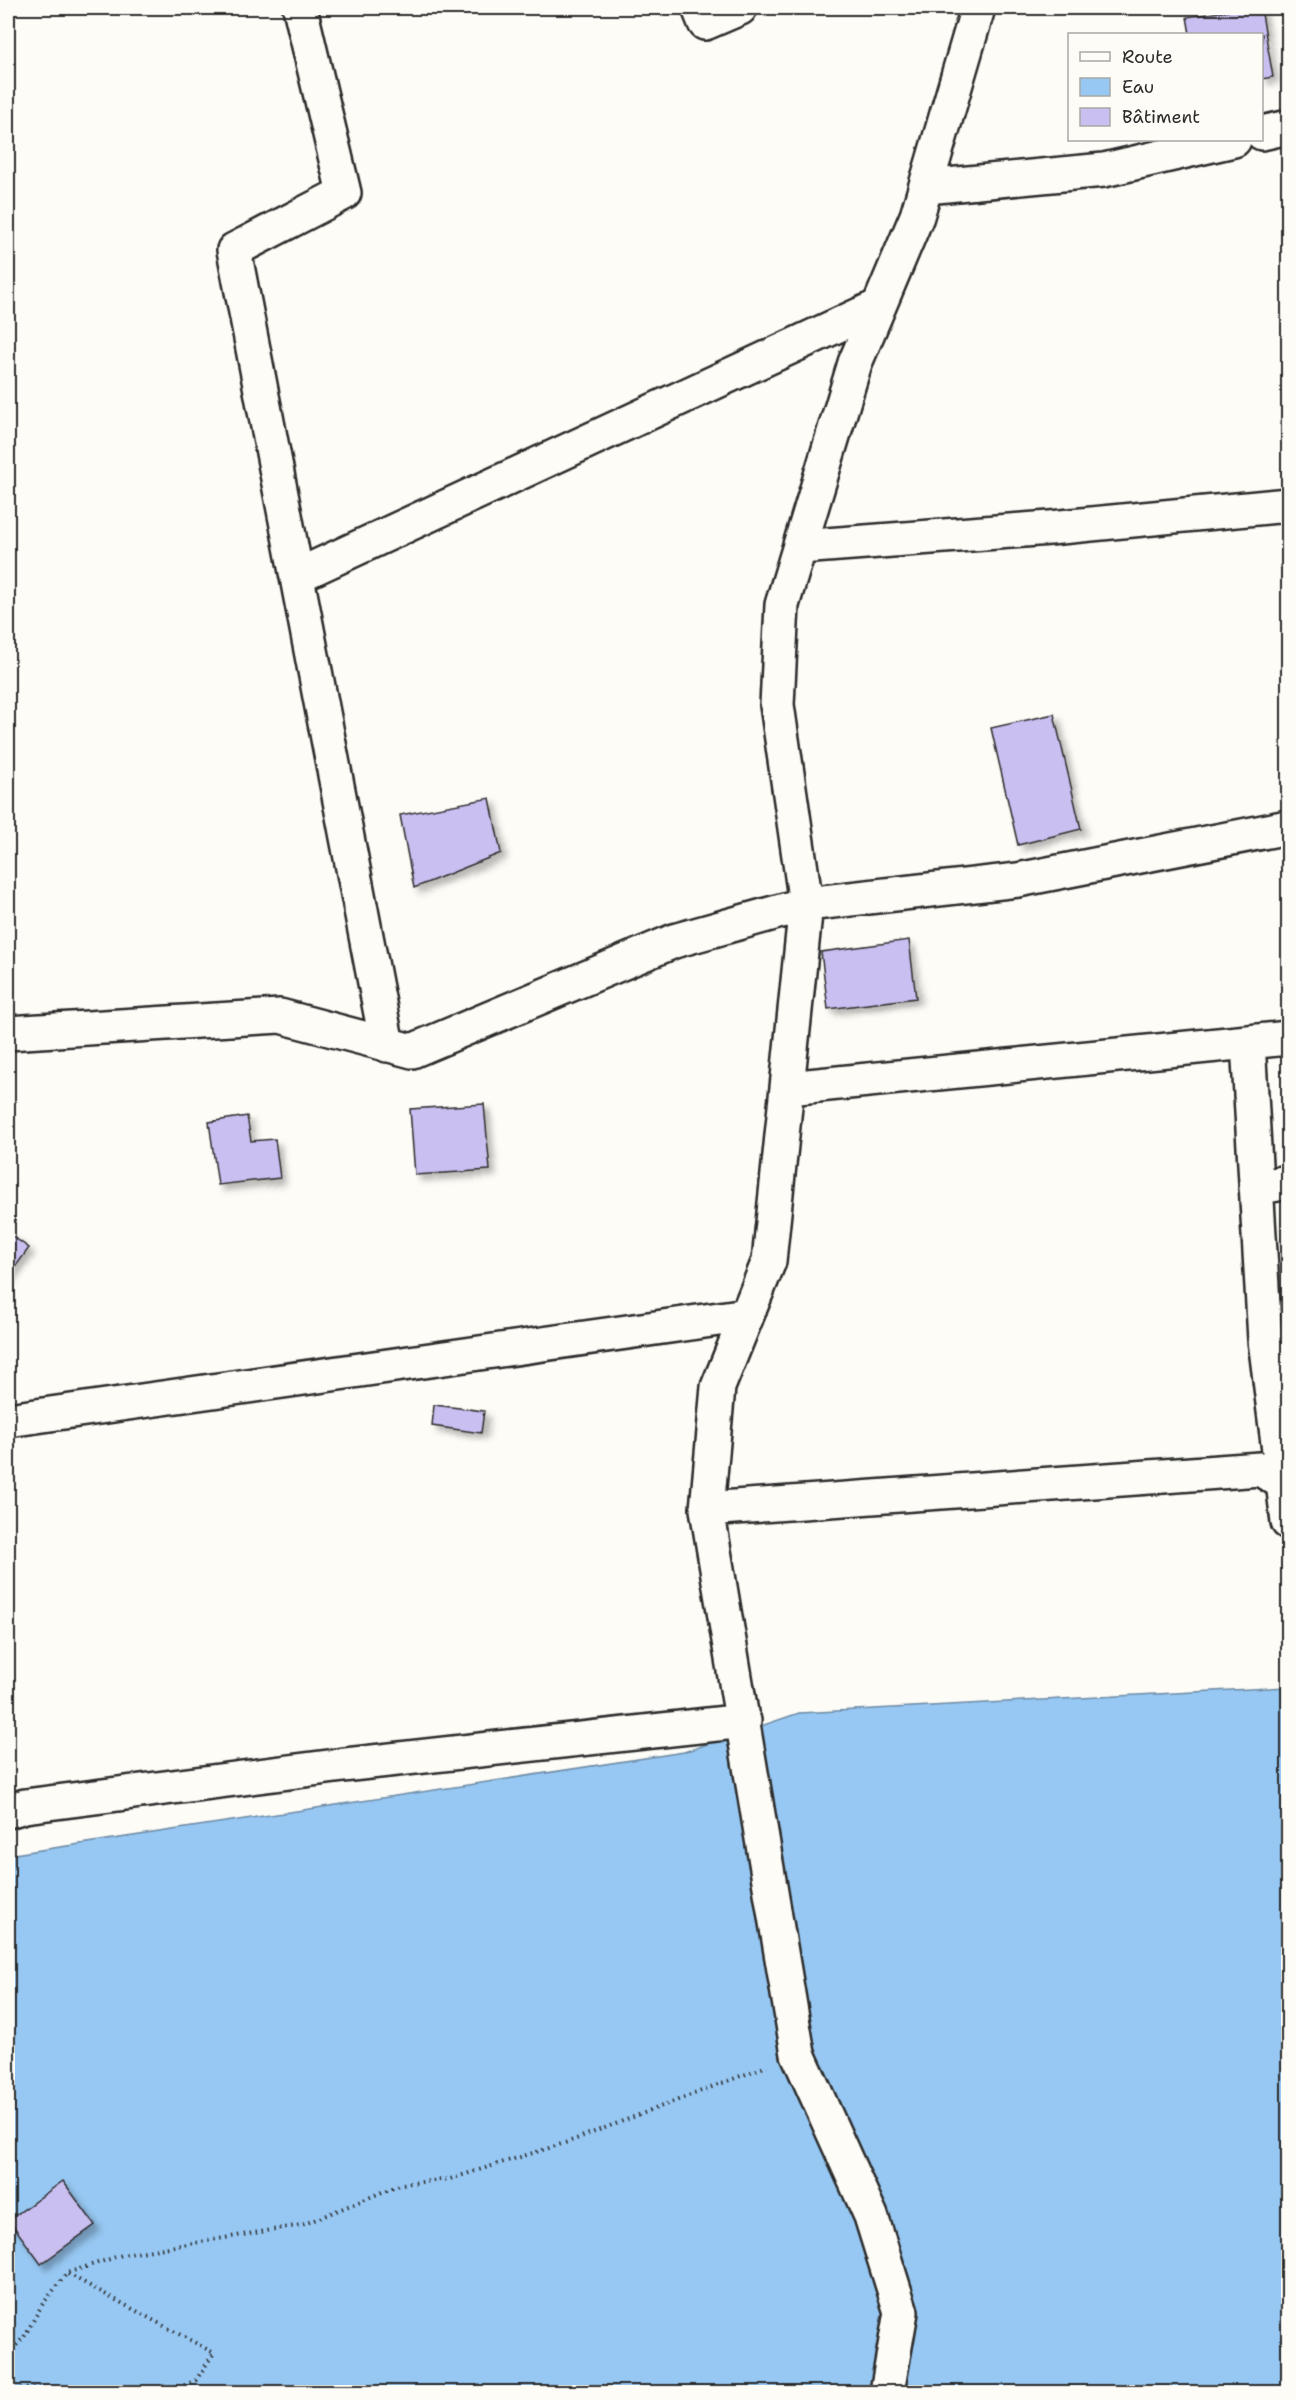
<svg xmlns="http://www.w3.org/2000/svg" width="1296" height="2400" viewBox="0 0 1296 2400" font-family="'Shantell Sans',sans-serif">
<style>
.water{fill:#97c8f3;stroke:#6c89a3;stroke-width:1.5}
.building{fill:#cabff1;stroke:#2b2b2b;stroke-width:1.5;filter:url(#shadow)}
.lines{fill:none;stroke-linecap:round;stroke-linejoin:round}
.minor-casing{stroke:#2b2b2b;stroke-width:38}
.path{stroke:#2b2b2b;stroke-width:4;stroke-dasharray:1.5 4.5;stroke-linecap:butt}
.minor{stroke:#fdfcf7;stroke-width:33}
</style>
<defs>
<filter id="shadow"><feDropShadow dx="5.5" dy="5.5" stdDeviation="3" flood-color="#0004"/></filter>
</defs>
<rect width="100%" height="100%" fill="#fdfcf7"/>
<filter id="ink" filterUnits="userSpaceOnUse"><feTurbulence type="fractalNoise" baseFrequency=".0167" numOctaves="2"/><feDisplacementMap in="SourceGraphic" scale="12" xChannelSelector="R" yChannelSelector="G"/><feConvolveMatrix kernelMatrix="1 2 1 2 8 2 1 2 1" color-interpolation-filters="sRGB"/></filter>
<g filter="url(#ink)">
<path class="water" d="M1288,1687V2392H8V1855L684,1752L799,1713Z"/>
<path class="building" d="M1245,8H1261L1273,77L1262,79V34H1190L1187,17Z
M1054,714L1081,829L1018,845L991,728Z
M490,798L501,853L414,888L400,815Z
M909,940L916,998L828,1009L821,952Z
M484,1104L490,1170L415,1175L410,1109Z
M247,1116L251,1141L275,1139L280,1178L218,1185L209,1122Z
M8,1233L29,1248L8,1277Z
M434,1405L484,1411L481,1433L432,1426Z
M63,2181L95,2225L41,2264L9,2220Z"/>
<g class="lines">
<g class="minor-casing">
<path id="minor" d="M300,8L344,193L234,250L387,1045
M699,8L705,23L740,8
M1262,133L1288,127
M926,187L1104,170L1234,140
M800,547L1050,528L1288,505
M297,576L879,306
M8,1033L280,1016L412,1051L674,941L806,904L1018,880L1288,827
M1248,1042L1265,1340L1288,1522
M788,1088L1288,1038
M1256,1188L1288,1182
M8,1420L747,1315
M707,1509L1260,1469L1288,1486
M8,1811L25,1806L344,1765L744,1721
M887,2392L901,2312L871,2216L798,2054L707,1509L718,1387L769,1261L806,904L777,705L782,605L855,363L917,216L978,8"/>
</g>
<path class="path" d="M68,2274L214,2353L196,2380L169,2392
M8,2354L24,2337L42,2305L67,2273L122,2255L302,2225L402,2184L450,2179L568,2142L767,2066
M8,2389L76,2387L114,2392"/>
<use href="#minor" class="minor"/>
</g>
</g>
<rect width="1296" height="2400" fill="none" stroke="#fdfcf7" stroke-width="30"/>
<rect x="15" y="15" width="1266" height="2370" fill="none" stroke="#2b2b2b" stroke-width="2" filter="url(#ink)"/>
<rect x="1068" y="33" width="195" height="108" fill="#fdfcf7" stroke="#a9a8a5" stroke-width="1.5"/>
<rect x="1080" y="52" width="30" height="9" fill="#fdfcf7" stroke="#a9a8a5" stroke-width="1.5"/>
<text x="1122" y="63" font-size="18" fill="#2b2b2b">Route</text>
<rect x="1080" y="78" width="30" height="18" fill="#97c8f3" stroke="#a9a8a5" stroke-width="1.5"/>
<text x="1122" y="93" font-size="18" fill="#2b2b2b">Eau</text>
<rect x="1080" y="108" width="30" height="18" fill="#cabff1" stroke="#a9a8a5" stroke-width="1.5"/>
<text x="1122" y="123" font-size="18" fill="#2b2b2b">Bâtiment</text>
</svg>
